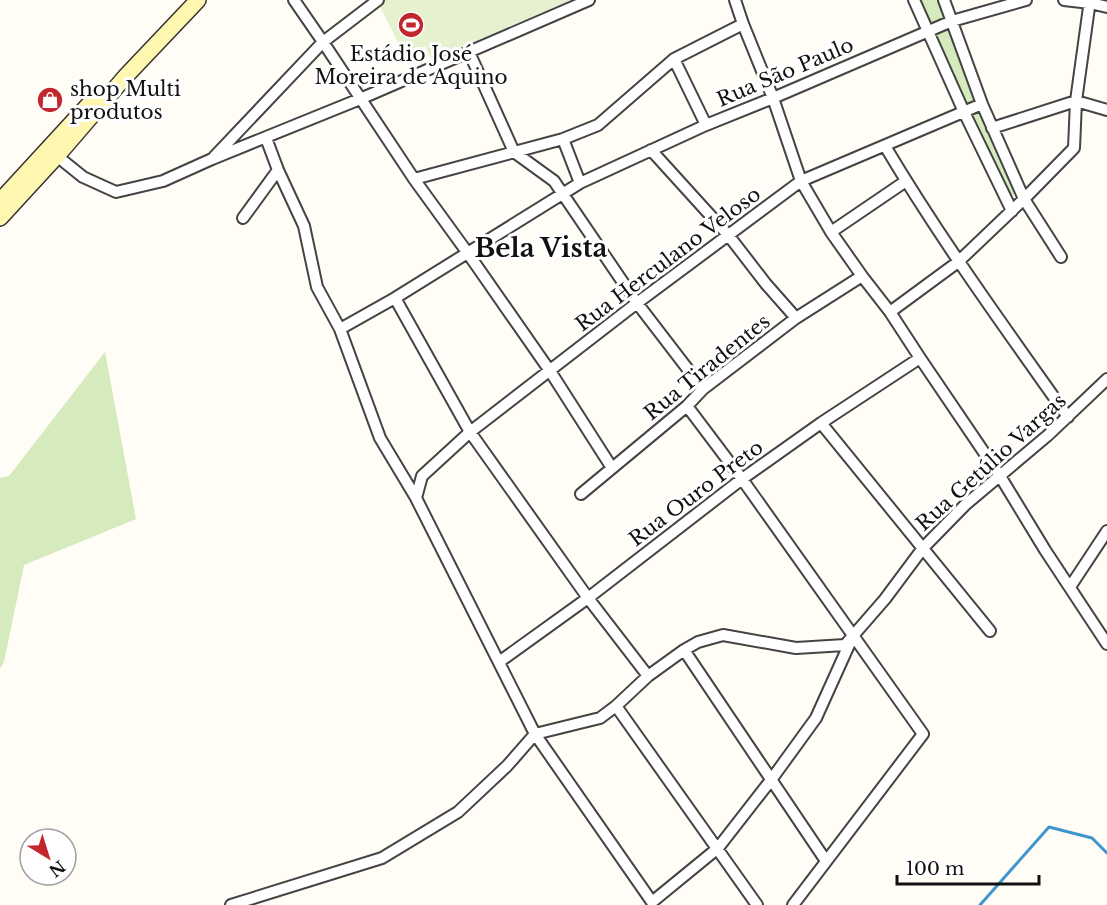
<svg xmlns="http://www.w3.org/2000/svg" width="1107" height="905" viewBox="0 0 1107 905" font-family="'Libre Baskerville',serif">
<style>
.green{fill:#d5ebbd}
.pitch{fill:#e6f2cf}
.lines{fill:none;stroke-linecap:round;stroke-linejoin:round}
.stream{stroke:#3f96cf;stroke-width:3}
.minor-casing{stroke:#444;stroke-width:14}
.secondary-casing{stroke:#333;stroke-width:18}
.minor{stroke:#fff;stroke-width:10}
.secondary{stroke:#fff6b0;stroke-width:15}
.labels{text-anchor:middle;stroke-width:6;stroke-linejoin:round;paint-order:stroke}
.poi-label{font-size:20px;fill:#111;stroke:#fff}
.street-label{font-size:20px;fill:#111;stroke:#fff}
.district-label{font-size:26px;font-weight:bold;fill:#111;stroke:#fff}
</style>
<rect width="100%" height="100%" fill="#fffdf5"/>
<path class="green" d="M919,0H939L946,17L929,25Z
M950,28L979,101L965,107L934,34Z
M982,109L1018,192L1008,198L969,114Z
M105,352L136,519L24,565L4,662L0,669V478L9,476Z"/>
<path class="pitch" d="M384,0H571L431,60L425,46L405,56L379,5Z"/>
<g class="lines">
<path class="stream" d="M980,905L1049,827L1092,838L1107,853"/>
<g class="minor-casing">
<path id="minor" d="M294,0L323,42L414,179L467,252L550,371L612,468
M735,0L743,24L773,98L801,181L831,232L862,276L890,312L920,358L1000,476L1045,550L1107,644
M914,0L964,112L1012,211
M944,0L982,104L1024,199L1061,257
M1064,0L1090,3L1107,7
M469,52L514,152L554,181L637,303L703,389
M674,59L706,125
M992,128L1076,101L1107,110
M266,138L278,170L304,226L317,287L340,329L380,438L416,498L535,734L652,902L718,848L771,780L816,718L853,636
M563,139L580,183
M885,146C941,240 1005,328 1068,417
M651,150L729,236L766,284L796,318
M52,152L83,177L116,192L163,181L212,159L360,99L589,0
M214,157L323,42L378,0
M414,179L563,139L598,125L674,59L743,24
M243,218L278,170
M831,232L906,181
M395,298L470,432L588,598L648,676
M890,312L958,262L1024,199L1074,148L1076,101L1090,0
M340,329L395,298L580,183L706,125L773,98L952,21L1026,0
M687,406L742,479L923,734L793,905
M821,423L990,631
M581,494L687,406L703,389L796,318L862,276
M416,498L422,476L470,432L637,303L801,181L982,104
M1070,587L1107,531
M684,650L826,861
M499,662L588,598L742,479L821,423L920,358
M616,706L757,905
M535,734L600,718L616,706L648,676L684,650L698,642L723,635L796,648L845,645L885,599L923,548L965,505L1047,436L1107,379
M231,905L382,858L458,812L507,766L535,734"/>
</g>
<g class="secondary-casing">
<path id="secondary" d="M0,201L91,102
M0,218L57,156L125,77L198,0"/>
</g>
<use href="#minor" class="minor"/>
<use href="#secondary" class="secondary"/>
</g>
<defs>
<g id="stadium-disc" transform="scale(1.35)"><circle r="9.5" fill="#c4262e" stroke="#fff"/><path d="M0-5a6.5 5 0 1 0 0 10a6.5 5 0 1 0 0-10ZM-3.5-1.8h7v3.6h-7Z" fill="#fff"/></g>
<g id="shop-disc" transform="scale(1.35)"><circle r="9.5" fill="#c4262e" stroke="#fff"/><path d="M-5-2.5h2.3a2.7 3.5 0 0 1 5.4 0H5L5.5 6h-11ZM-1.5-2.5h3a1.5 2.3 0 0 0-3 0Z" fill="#fff"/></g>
</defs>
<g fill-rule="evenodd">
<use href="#stadium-disc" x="411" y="25"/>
<use href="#shop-disc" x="50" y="100"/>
</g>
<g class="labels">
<g class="poi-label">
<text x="411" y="61">Estádio José<tspan x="411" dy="23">Moreira de Aquino</tspan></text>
<text x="70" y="96" text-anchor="start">shop Multi<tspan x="70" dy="23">produtos</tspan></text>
</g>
<g class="street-label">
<text transform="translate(785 72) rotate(-23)" y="7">Rua São Paulo</text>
<text transform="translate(668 259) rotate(-37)" y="7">Rua Herculano Veloso</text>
<text transform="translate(707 367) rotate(-39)" y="7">Rua Tiradentes</text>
<text transform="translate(991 462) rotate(-42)" y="7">Rua Getúlio Vargas</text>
<text transform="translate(696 493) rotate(-37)" y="7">Rua Ouro Preto</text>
</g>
<g class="district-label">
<text x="541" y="257">Bela Vista</text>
</g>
</g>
<g transform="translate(48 857) rotate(142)"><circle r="28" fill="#ffffff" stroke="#a0a0a0" stroke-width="1.5"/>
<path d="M0-4.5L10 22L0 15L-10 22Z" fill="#c4262e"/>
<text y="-9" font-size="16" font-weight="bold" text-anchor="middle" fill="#111111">N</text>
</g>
<path d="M897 875v9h142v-9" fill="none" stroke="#111111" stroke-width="3"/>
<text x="906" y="875" font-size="18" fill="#111111" stroke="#ffffff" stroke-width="4.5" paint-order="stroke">100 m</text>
</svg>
